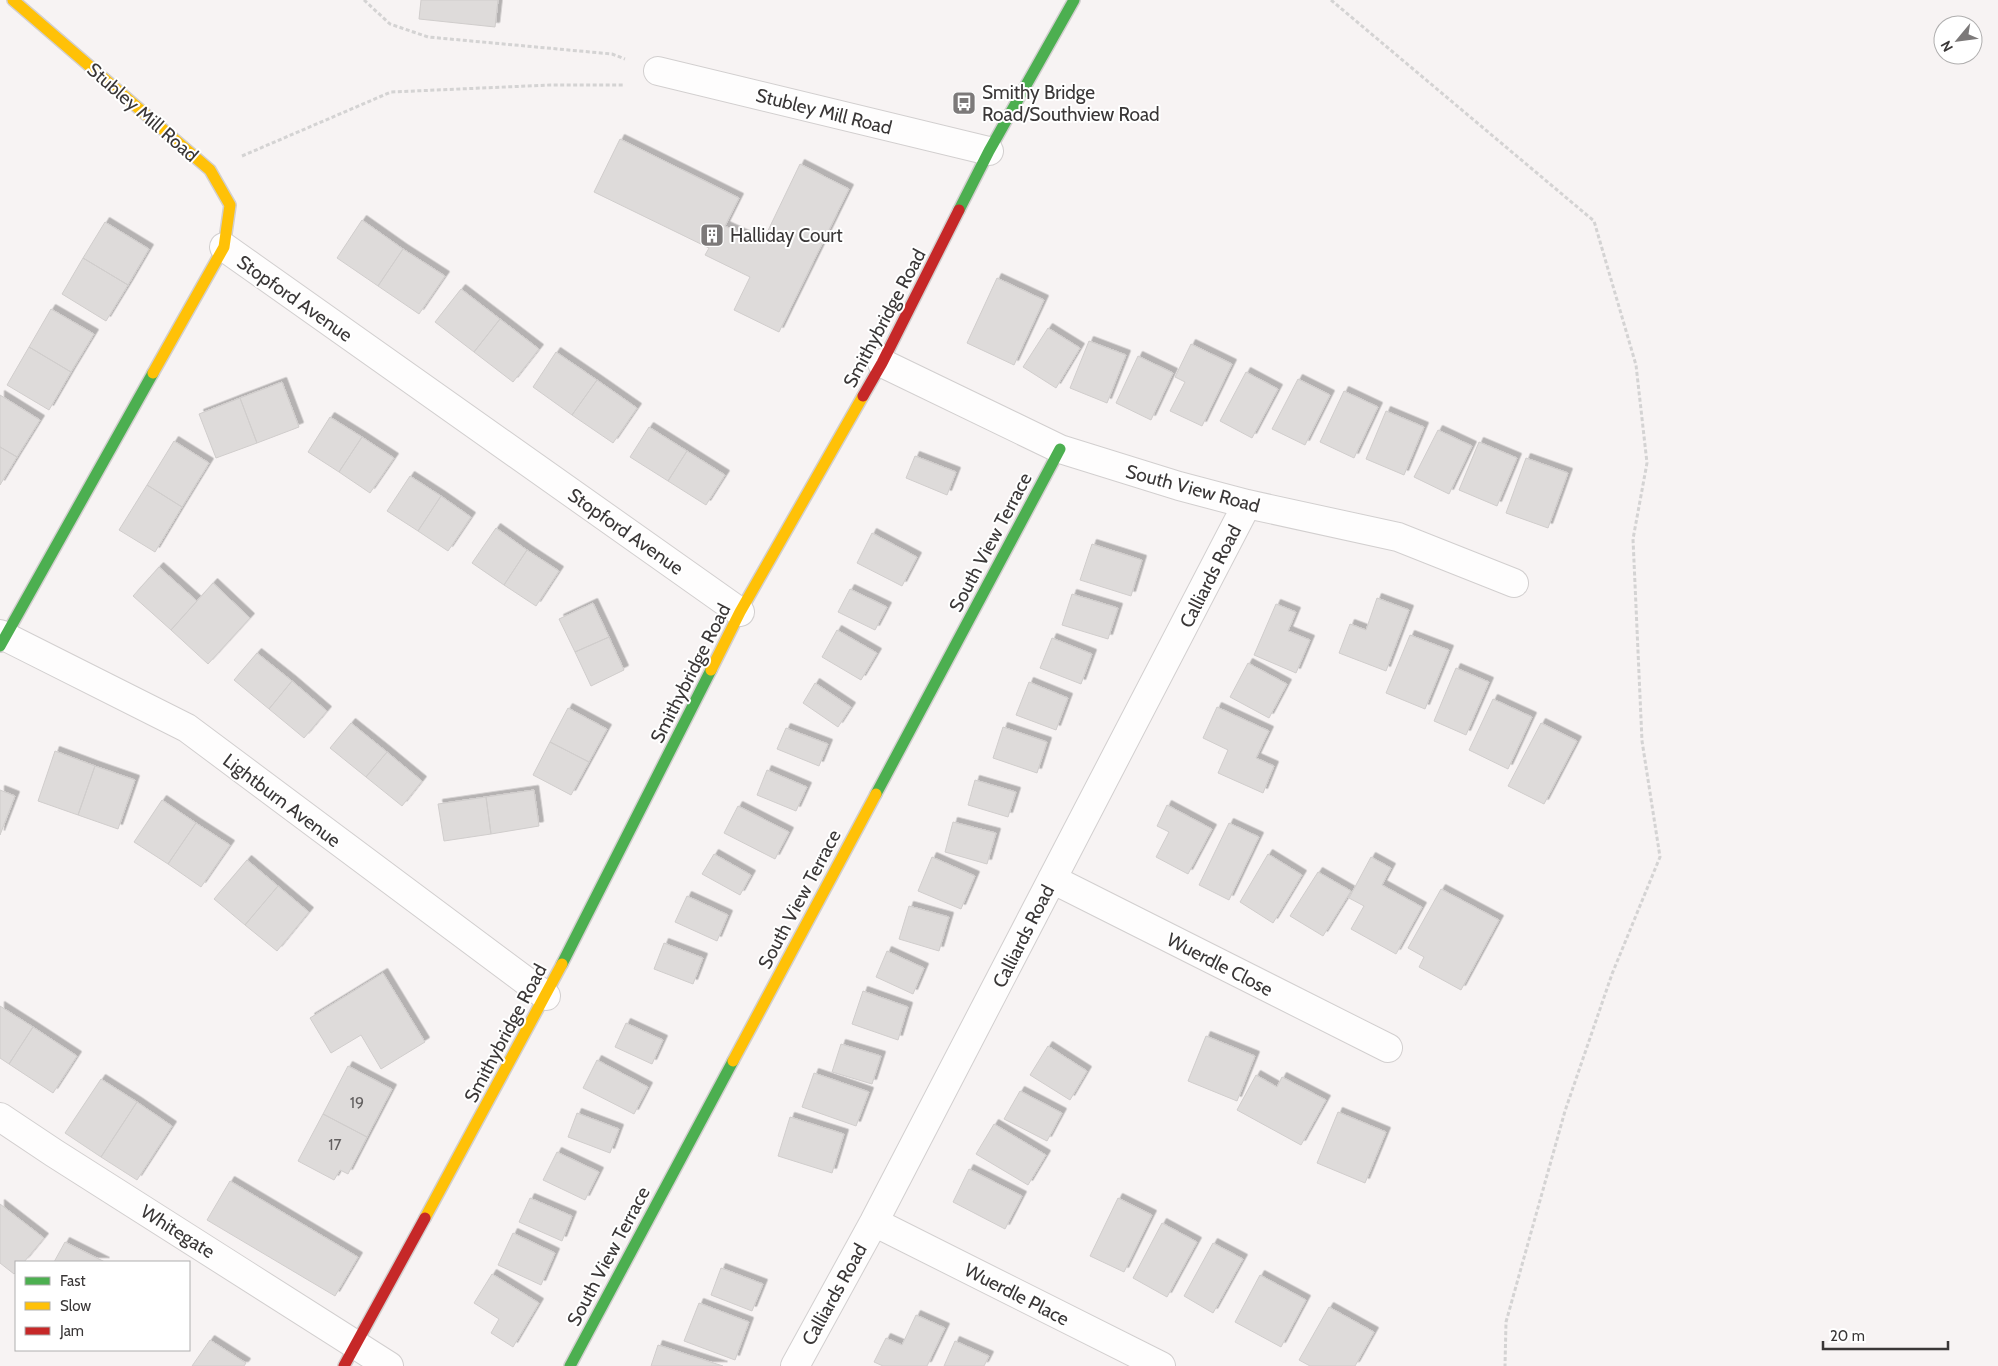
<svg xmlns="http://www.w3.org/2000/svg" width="1998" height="1366" viewBox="0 0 1998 1366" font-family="Cabin,sans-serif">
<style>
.building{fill:#dedbda;stroke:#d0cdcc;filter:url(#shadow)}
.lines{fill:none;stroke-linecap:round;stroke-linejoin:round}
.street-casing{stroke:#d2cfcf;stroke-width:30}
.fast-casing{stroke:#d2cfcf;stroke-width:14}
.slow-casing{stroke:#d2cfcf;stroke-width:14}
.jam-casing{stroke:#d2cfcf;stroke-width:14}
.path{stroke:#d4d3d3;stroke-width:3;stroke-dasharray:4 2.5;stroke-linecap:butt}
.street{stroke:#fefdfd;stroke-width:28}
.fast{stroke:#4caf50;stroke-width:11}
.slow{stroke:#ffc107;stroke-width:11}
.jam{stroke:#c62828;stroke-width:11}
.labels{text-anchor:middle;stroke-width:4;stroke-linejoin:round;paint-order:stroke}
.number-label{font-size:16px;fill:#636060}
.poi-label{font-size:19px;fill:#3a3737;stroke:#fff;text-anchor:start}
.street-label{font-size:19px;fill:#3a3737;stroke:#fff}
</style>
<defs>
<filter id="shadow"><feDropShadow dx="4.5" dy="-4.5" stdDeviation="0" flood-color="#0004"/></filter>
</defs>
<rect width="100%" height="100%" fill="#f7f3f3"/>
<path class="building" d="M421,0H498L495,27L419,19Z
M620,139L739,198L725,226L762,243L800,164L849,189L779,332L734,310L750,277L705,255L709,248L594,192Z
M362,220L403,249L378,286L337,258Z
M105,222L149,249L128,285L83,258Z
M403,249L445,276L419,314L378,286Z
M83,258L128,285L106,321L62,294Z
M997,278L1044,300L1014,365L967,343Z
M461,289L500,319L474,352L435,322Z
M51,309L94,334L71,372L29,347Z
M500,319L539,349L513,382L474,352Z
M1048,328L1080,348L1056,388L1023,367Z
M1089,341L1126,355L1107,403L1070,388Z
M1191,344L1232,364L1202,426L1170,411L1185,382L1175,377Z
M29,347L71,372L49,410L7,385Z
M556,352L597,380L572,415L533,387Z
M1138,356L1173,373L1151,420L1116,403Z
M1246,372L1278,389L1252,438L1220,421Z
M1298,379L1330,395L1305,445L1272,429Z
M597,380L637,408L613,443L572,415Z
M282,382L299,427L257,443L240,398Z
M1344,391L1378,407L1354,458L1320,442Z
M0,395L40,420L17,457L0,447Z
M240,398L257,443L216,458L199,414Z
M1386,411L1424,427L1404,475L1366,459Z
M330,417L362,437L339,472L308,452Z
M649,427L687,451L668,481L630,457Z
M1438,430L1472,446L1449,494L1414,477Z
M362,437L394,458L370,493L339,472Z
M174,441L209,463L182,507L147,485Z
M1479,442L1517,458L1497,506L1459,490Z
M0,447L17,457L0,485Z
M687,451L725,475L706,505L668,481Z
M915,456L956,472L947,495L906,478Z
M1526,458L1568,473L1548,528L1506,513Z
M410,476L441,496L418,531L387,511Z
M147,485L182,507L155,552L119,530Z
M441,496L471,517L448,551L418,531Z
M496,528L527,550L504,585L472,563Z
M872,533L917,557L902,586L857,563Z
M1092,544L1142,560L1131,596L1080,580Z
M527,550L559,571L536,606L504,585Z
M159,567L197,601L171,630L133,596Z
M213,583L250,618L208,664L171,630Z
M850,589L887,607L875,630L838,612Z
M1072,594L1118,608L1108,639L1062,625Z
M1377,598L1409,610L1386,671L1339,653L1350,624L1366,630Z
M593,603L609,637L575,652L559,619Z
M1276,604L1296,612L1288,631L1310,640L1296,673L1254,655Z
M837,630L877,653L861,680L822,657Z
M1410,635L1449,650L1425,709L1386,693Z
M609,637L624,670L591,686L575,652Z
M1052,638L1092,654L1081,684L1040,668Z
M257,653L292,681L269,709L234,680Z
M1248,663L1287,684L1269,718L1230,697Z
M1456,668L1489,682L1466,735L1434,721Z
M292,681L327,711L304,738L269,709Z
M1029,682L1068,698L1056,730L1016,715Z
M815,683L851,707L838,727L803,703Z
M1493,699L1532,717L1508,769L1469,750Z
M1217,707L1269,731L1256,758L1274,766L1263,793L1218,773L1228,750L1203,738Z
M568,708L607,729L589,762L550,742Z
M351,723L387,752L366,777L330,748Z
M1541,723L1577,741L1544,804L1508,786Z
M1003,727L1047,742L1037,773L993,758Z
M786,728L828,744L819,766L777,749Z
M550,742L589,762L571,795L533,775Z
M55,751L95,766L78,815L38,801Z
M387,752L422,781L402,806L366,777Z
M95,766L135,780L118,829L78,815Z
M767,770L807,787L796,811L757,795Z
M975,780L1016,792L1008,817L968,805Z
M0,790L15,796L0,835Z
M534,790L539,826L491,834L486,797Z
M486,797L491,834L444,841L438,804Z
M162,800L196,823L168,864L134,842Z
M1167,805L1212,829L1188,874L1156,857L1169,832L1157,826Z
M738,806L789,832L775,859L724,833Z
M953,822L996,833L987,864L945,852Z
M196,823L230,845L201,887L168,864Z
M1229,823L1259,837L1229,900L1199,885Z
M714,854L751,875L740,895L702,874Z
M1268,854L1302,875L1273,923L1240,902Z
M932,857L975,876L961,909L918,891Z
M1371,857L1391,868L1382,885L1422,907L1396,954L1351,929L1364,906L1349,898Z
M247,860L278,886L245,925L214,899Z
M1318,872L1351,891L1323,936L1290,916Z
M278,886L309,912L277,951L245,925Z
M1441,889L1499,920L1461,990L1419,967L1424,957L1408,948Z
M687,896L728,915L717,941L675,922Z
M909,906L949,917L939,951L899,939Z
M664,943L703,958L693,984L654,969Z
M887,951L924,968L913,994L876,977Z
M383,973L425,1042L381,1069L361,1035L331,1053L310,1018Z
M863,991L908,1007L898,1040L852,1024Z
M0,1006L33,1027L9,1064L0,1058Z
M626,1023L663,1040L652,1064L615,1047Z
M33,1027L77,1056L53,1093L9,1064Z
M1206,1036L1255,1056L1237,1101L1188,1081Z
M841,1044L881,1056L872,1084L832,1072Z
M1048,1046L1087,1071L1070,1100L1030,1075Z
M597,1060L648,1087L634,1114L583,1088Z
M348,1066L392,1089L367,1137L323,1114Z
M814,1073L869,1092L856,1126L802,1107Z
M1256,1075L1277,1087L1282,1077L1326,1100L1301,1145L1237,1110Z
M101,1079L137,1102L101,1157L65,1133Z
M1020,1091L1062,1113L1047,1141L1004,1119Z
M137,1102L172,1126L137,1180L101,1157Z
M1338,1112L1386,1132L1365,1183L1317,1163Z
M577,1113L619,1129L610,1153L568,1137Z
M323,1114L367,1137L348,1174L340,1170L334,1180L298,1161Z
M790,1117L844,1134L832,1173L778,1156Z
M994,1124L1046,1155L1028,1185L976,1154Z
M557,1152L599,1172L585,1200L543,1180Z
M969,1169L1022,1196L1005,1229L953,1202Z
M230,1181L358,1257L335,1296L207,1220Z
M530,1198L572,1216L562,1241L519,1222Z
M1118,1198L1152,1215L1124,1272L1090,1256Z
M0,1204L44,1238L24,1262H16V1272L14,1274L0,1263Z
M1162,1223L1197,1242L1167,1297L1133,1278Z
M513,1233L555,1253L541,1285L498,1265Z
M65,1242L105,1262H54Z
M1213,1243L1243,1259L1213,1313L1184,1296Z
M721,1268L763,1284L752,1311L711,1295Z
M492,1274L539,1303L513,1347L491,1333L499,1319L474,1303Z
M1260,1275L1306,1300L1281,1347L1235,1322Z
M699,1303L749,1322L735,1360L684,1341Z
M1329,1307L1374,1332L1355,1366H1310L1299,1360Z
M916,1315L945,1328L927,1366H883L874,1362L886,1338L902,1345Z
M210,1340L246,1363L244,1366H192Z
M955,1341L989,1356L984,1366H944Z
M658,1345L723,1366H651Z"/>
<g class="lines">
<g class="street-casing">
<path id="street" d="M658,71L989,151
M224,247L740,612
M882,363L1060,449L1179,486L1247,504L1398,537L1514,583
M0,634L187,728L546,996
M1052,879L1388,1048
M0,1117L54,1153L389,1366
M874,1222L1161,1366
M795,1366L874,1222L1247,504"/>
</g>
<g class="fast-casing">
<path id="fast" d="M959,210L989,151L1074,0
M0,646L153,373
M876,794L1060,449
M562,964L711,670
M570,1366L733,1061"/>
</g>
<g class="slow-casing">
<path id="slow" d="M13,0L210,170L230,205L224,247L153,373
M711,670L740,612L863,396
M733,1061L876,794
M425,1218L562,964"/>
</g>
<g class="jam-casing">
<path id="jam" d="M863,396L882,363L959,210
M344,1366L425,1218"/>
</g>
<path class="path" d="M364,0L390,24L428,37L612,54L625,59
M1331,0L1594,221L1636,365L1647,463L1633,539L1642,741L1660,857L1612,974L1565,1111L1506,1322L1505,1366
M242,156L391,92L550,85H625"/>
<use href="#street" class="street"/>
<use href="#fast" class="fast"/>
<use href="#slow" class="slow"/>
<use href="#jam" class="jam"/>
</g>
<defs>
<g id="bus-square" transform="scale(1.25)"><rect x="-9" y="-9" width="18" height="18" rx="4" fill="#7c7979" stroke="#fff"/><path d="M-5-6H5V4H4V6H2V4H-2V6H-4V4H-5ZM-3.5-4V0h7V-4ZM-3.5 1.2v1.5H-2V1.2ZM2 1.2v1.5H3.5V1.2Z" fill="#fff"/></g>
<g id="building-square" transform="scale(1.25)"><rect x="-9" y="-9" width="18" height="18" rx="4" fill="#7c7979" stroke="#fff"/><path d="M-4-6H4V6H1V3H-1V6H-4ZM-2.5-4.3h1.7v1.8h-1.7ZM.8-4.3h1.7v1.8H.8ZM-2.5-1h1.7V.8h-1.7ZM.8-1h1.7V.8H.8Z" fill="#fff"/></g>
</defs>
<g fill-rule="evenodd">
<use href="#bus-square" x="964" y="103"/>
<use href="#building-square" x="712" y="235"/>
</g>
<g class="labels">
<g class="number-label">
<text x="357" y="1108">19</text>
<text x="335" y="1150">17</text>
</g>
<g class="poi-label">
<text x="982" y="99">Smithy Bridge<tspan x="982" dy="22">Road/Southview Road</tspan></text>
<text x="730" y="242">Halliday Court</text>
</g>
<g class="street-label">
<text transform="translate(824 111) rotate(14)" y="7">Stubley Mill Road</text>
<text transform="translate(143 112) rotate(41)" y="7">Stubley Mill Road</text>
<text transform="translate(295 298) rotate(35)" y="7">Stopford Avenue</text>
<text transform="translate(884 318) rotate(-62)" y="7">Smithybridge Road</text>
<text transform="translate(1193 488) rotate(15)" y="7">South View Road</text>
<text transform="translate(626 531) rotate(35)" y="7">Stopford Avenue</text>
<text transform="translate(990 542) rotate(-62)" y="7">South View Terrace</text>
<text transform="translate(1210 576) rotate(-63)" y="7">Calliards Road</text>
<text transform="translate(690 673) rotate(-63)" y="7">Smithybridge Road</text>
<text transform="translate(282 800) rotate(37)" y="7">Lightburn Avenue</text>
<text transform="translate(799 899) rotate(-62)" y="7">South View Terrace</text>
<text transform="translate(1023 936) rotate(-63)" y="7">Calliards Road</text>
<text transform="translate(1220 964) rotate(27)" y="7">Wuerdle Close</text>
<text transform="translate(505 1033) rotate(-62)" y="7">Smithybridge Road</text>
<text transform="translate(178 1231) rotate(32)" y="7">Whitegate</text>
<text transform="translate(608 1256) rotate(-62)" y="7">South View Terrace</text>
<text transform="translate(834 1294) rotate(-61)" y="7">Calliards Road</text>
<text transform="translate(1017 1294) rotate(27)" y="7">Wuerdle Place</text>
</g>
</g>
<rect x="15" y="1261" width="175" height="90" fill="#ffffff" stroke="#b0afaf"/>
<rect x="25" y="1277" width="25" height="8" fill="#4caf50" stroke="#b0afaf"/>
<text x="60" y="1286" font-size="15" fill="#3a3737">Fast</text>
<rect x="25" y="1302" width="25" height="8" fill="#ffc107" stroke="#b0afaf"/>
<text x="60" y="1311" font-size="15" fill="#3a3737">Slow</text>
<rect x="25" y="1327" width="25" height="8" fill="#c62828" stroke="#b0afaf"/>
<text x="60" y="1336" font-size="15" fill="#3a3737">Jam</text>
<g transform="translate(1958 40) rotate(241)"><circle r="24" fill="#ffffff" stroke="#b0afaf"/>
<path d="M0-4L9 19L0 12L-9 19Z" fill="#7c7979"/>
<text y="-8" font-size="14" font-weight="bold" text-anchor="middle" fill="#3a3737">N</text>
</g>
<path d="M1823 1341v8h125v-8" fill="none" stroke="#3a3737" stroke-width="2.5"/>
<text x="1830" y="1341" font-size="15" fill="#3a3737" stroke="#ffffff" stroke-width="4" paint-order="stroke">20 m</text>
</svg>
